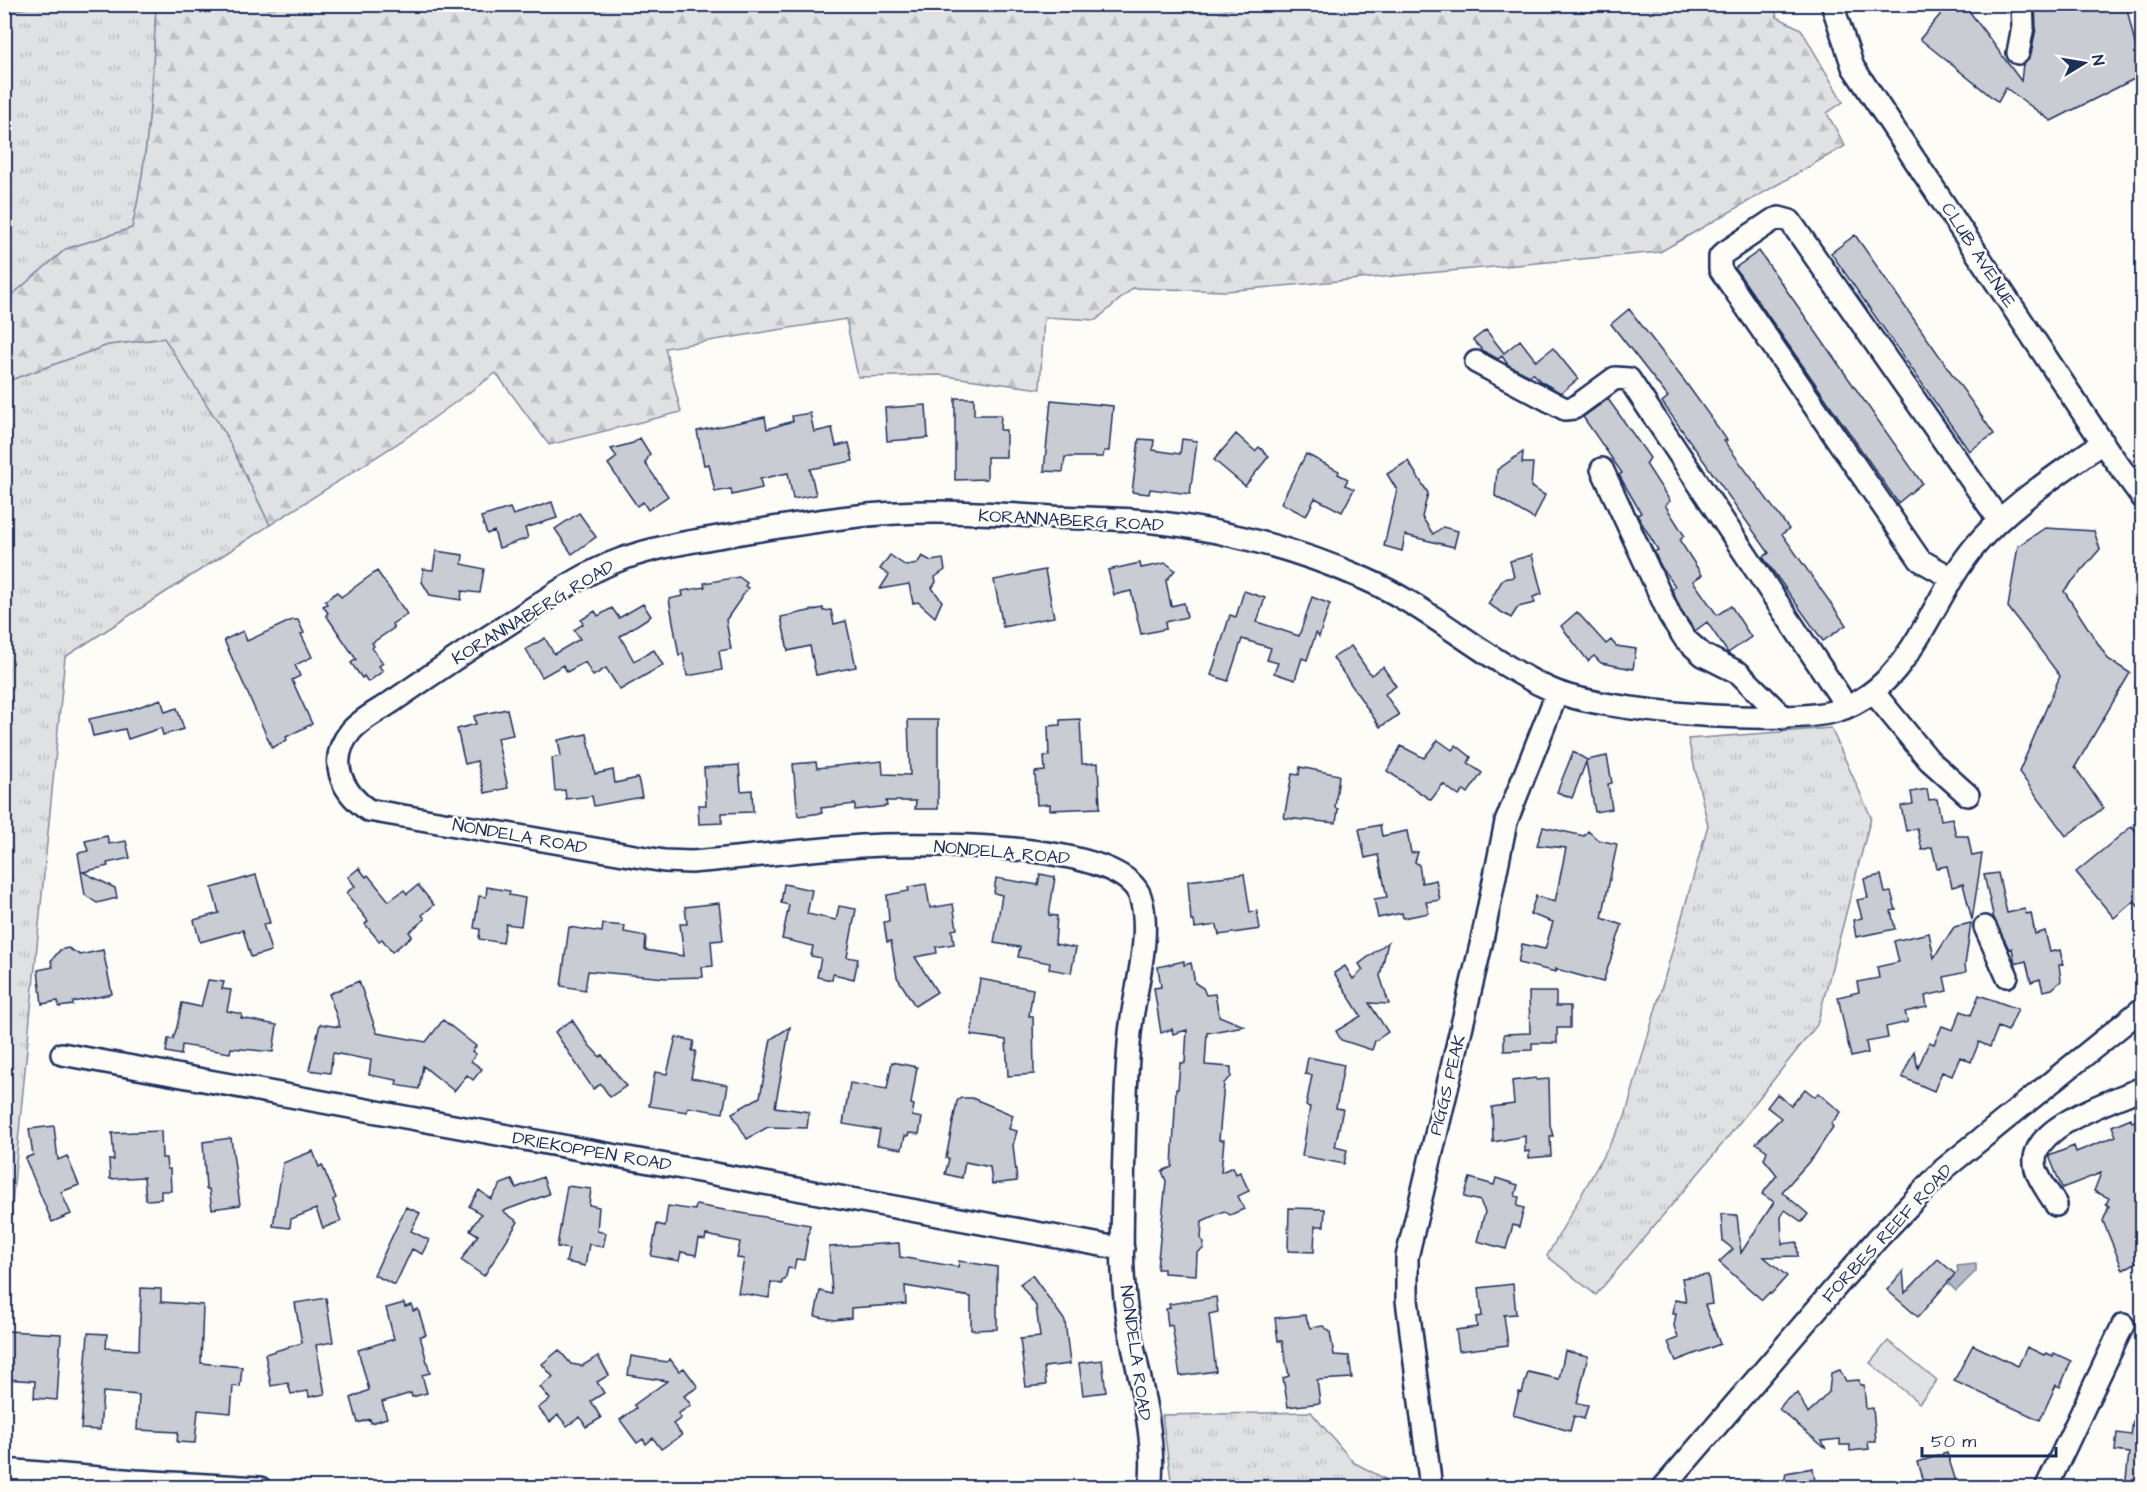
<svg xmlns="http://www.w3.org/2000/svg" width="2147" height="1492" viewBox="0 0 2147 1492" font-family="'Architects Daughter',sans-serif">
<style>
.grass{fill:url(#grass-tufts);stroke:#7e88a0;stroke-width:1.5}
.forest{fill:url(#forest-firs);stroke:#7e88a0;stroke-width:1.5}
.garden{fill:#e0e1e3;stroke:#7e88a0;stroke-width:1.5}
.water{fill:#b3b8c5;stroke:#76819c;stroke-width:1.5}
.building{fill:#c9ccd3;stroke:#1b2f5e;stroke-width:1.5}
.lines{fill:none;stroke-linecap:round;stroke-linejoin:round}
.minor-casing{stroke:#1b2f5e;stroke-width:26}
.minor{stroke:#fdfcf7;stroke-width:21}
.labels{text-anchor:middle;stroke-width:5;stroke-linejoin:round;paint-order:stroke}
.street-label{font-size:18px;fill:#1b2f5e;stroke:#fdfcf7}
</style>
<defs>
<pattern id="grass-tufts" width="24" height="20" patternUnits="userSpaceOnUse" patternTransform="scale(1.5)"><rect width="24" height="20" fill="#e0e1e3"/><path d="M3 7l-1-3M5 7V3M7 7l1-3M15 17l-1-3M17 17v-4M19 17l1-3" fill="none" stroke="#c0c1c5"/></pattern>
<pattern id="forest-firs" width="22" height="20" patternUnits="userSpaceOnUse" patternTransform="scale(1.5)"><rect width="22" height="20" fill="#e0e1e3"/><path d="M5 1l3.5 6h-7zM16 11l3.5 6h-7z" fill="#c0c1c5"/></pattern>
</defs>
<rect width="100%" height="100%" fill="#fdfcf7"/>
<filter id="ink" filterUnits="userSpaceOnUse"><feTurbulence type="fractalNoise" baseFrequency=".0167" numOctaves="2"/><feDisplacementMap in="SourceGraphic" scale="12" xChannelSelector="R" yChannelSelector="G"/><feConvolveMatrix kernelMatrix="1 2 1 2 8 2 1 2 1" color-interpolation-filters="sRGB"/></filter>
<g filter="url(#ink)">
<path class="grass" d="M45,5H156C153,80 149,154 132,228L66,249L5,301L4,12Z
M165,338L225,433L270,525L65,657L9,1235H4V382L108,345Z
M1831,728L1871,817L1817,1025L1712,1157L1596,1295L1547,1256L1625,1117L1708,825L1688,739Z
M1311,1412L1353,1462L1400,1487H1172L1162,1415Z"/>
<path class="forest" d="M156,5H1773L1777,17L1801,29L1843,102L1827,113L1845,146L1660,252L1226,291L1133,288L1096,320L1044,317L1040,389L939,375L858,377L846,319L665,348L681,412L549,445L496,373L403,440L270,525L225,433L164,338L108,345L5,382V301L66,249L132,228C149,154 153,80 156,5Z"/>
<path class="garden" d="M1888,1341L1937,1381L1919,1403L1870,1363Z"/>
<path class="water" d="M1976,1264V1271L1956,1291L1947,1282L1958,1271L1957,1266Z"/>
<path class="building" d="M1949,4H1964L2021,81L2023,64L2031,55L2036,28L2035,4H2126L2142,75L2051,121L2006,88L1998,102L1920,39Z
M1855,235L1994,434L1969,451L1831,253Z
M1759,251L1922,483L1898,503L1735,268Z
M1629,309L1686,383L1727,440L1724,441L1789,529L1782,534L1846,625L1823,641L1763,557L1769,553L1662,402L1668,397L1611,324Z
M1486,330L1504,353L1520,340L1536,361L1553,348L1578,379L1561,393L1540,381L1533,373L1530,376L1508,365L1502,356L1498,359L1483,351L1473,340Z
M955,398H974V415H1001L1000,430H1006V457H987V479L955,480Z
M1608,399L1650,458L1646,464L1670,501L1665,505L1684,535L1680,541L1702,575L1693,581L1717,615L1731,606L1751,637L1728,653L1707,622L1695,631L1681,610L1672,590L1675,586L1662,568L1654,552L1658,550L1637,515L1641,513L1619,475L1622,473L1583,417Z
M1051,400L1113,406L1109,451H1104L1103,457H1065L1063,472L1044,471Z
M926,405L928,438L887,441L885,408Z
M810,413L814,432L832,428L836,446L849,443L853,461L810,469L816,495L793,499L788,473L760,479L762,488L732,495L731,489L715,492L709,464L704,465L697,431L765,417L767,429L793,421L792,416Z
M1236,434L1255,451L1259,447L1269,456L1245,486L1214,460Z
M640,438L650,454L645,463L668,496L648,510L643,502L637,506L608,464L617,457L611,449L633,443Z
M1139,439L1154,440L1153,450L1180,454L1182,439L1197,441L1190,494L1150,489L1149,494L1132,492Z
M1523,452L1522,463H1533L1531,487L1545,495L1534,519L1495,496L1497,470Z
M1306,454L1339,471L1338,474L1348,479L1345,485L1354,489L1342,512L1315,498L1306,516L1281,503Z
M1408,461L1428,493L1422,517L1433,534L1443,527L1458,531L1454,547L1405,535L1402,551L1384,546L1397,490L1387,474Z
M552,502L557,518L525,528L528,538L499,548L494,531L487,534L481,517L510,508L513,515Z
M579,513L596,537L572,554L555,529Z
M2045,528L2094,531L2100,549L2064,591L2108,659L2130,673L2075,767L2103,808L2066,836L2019,772L2060,676L2008,607L2018,546Z
M436,551L463,555L462,564L484,569L480,593L462,591L461,600L430,595L422,582L423,569L433,570Z
M890,555L906,566L917,564L922,556L931,561L943,559L945,570L935,577L936,582L932,588L942,601L935,617L918,602L913,603L909,584L880,589L889,575L880,569Z
M1532,555L1542,594L1533,597L1535,603L1518,607L1511,618L1488,604L1503,579L1514,577L1510,561Z
M1140,563L1141,568L1166,563L1175,570L1166,581L1171,606L1184,603L1187,617L1165,622L1166,629L1141,634L1131,591L1114,595L1108,570Z
M1045,570L1054,617L1003,627L994,580Z
M377,571L407,614L392,624L394,628L372,643L374,646L372,648L383,663L379,666L383,671L368,682L364,676L362,678L351,663L356,659L326,615L328,613L323,606L327,604L325,601L337,592L341,597Z
M739,577L747,583L745,586L748,588L726,620L731,649L719,651L722,670L687,676L683,653L679,656L669,599L683,596L682,591L705,587L704,583Z
M1244,591L1265,598L1257,622L1299,636L1312,597L1330,604L1319,637L1316,633L1307,660L1302,658L1295,680L1274,673L1278,663L1267,660L1271,648L1242,639L1228,681L1211,675L1230,615L1236,617Z
M643,604L651,616L620,636L634,661L654,650L663,665L620,690L606,668L593,676L585,662L567,672L563,665L542,677L526,649L545,638L554,654L580,639L574,630L583,624L581,620L595,611L598,616L612,608L619,618Z
M823,608V611L831,610L834,624L846,621L856,667L816,675L810,646L788,651L781,617Z
M1577,612L1606,644L1611,640L1616,646L1636,649L1633,669L1601,663L1594,656L1588,661L1561,626Z
M292,620H298L304,633L301,634L312,657L295,665L300,676L292,680L312,724L286,737L287,740L272,748L224,640L243,631L247,641Z
M1351,646L1371,675L1383,667L1396,686L1385,694L1399,715L1380,727L1333,658Z
M161,699L165,712L177,708L184,729L163,735L161,728L128,739L125,729L93,736L89,719L127,711Z
M507,709L513,735L497,738L508,788L485,793L477,761L465,764L457,729L476,724L474,716Z
M1080,719L1082,764L1098,763L1100,808L1050,810V804L1037,805L1035,772L1045,771L1044,756H1049L1048,726L1060,725V720Z
M908,720H938V809H915L916,801H886L887,806L855,810V804L821,808L822,813L798,816L793,764L816,762L817,768L882,761L883,774L910,775Z
M587,734L595,774L613,770L615,783L638,778L642,797L594,806L592,796L566,799L565,790L555,791L552,758L561,756L558,740Z
M1438,740L1452,750L1456,745L1471,757L1468,763L1482,773L1468,793L1464,790L1459,796L1443,784L1431,800L1387,771L1401,746L1424,758Z
M1573,752L1587,760L1607,756L1612,783L1608,784L1612,809L1595,812L1586,762L1572,798L1557,792Z
M739,765L741,791L752,790L753,812L722,813V823L699,824L698,805H706L704,768Z
M1300,767L1339,775L1335,808L1338,809L1336,823L1284,818L1292,774L1299,775Z
M1927,789L1929,800L1937,799L1941,820L1952,818L1956,836H1968L1972,856L1982,854L1972,920L1963,884L1952,887L1947,866L1937,868L1932,847L1922,850L1917,828L1906,831L1901,806L1913,804L1911,792Z
M1380,825L1382,836L1407,831L1411,853L1418,852L1415,862L1419,865L1422,883L1436,880L1440,900L1426,902L1429,913L1403,918L1402,913L1378,918L1374,899L1387,897L1378,855L1365,858L1359,829Z
M2132,826L2142,839V911L2134,901L2114,918L2076,872Z
M1543,827L1584,836L1588,831L1598,840L1617,844L1602,918L1622,925L1603,982L1556,969V972L1518,963L1522,944L1545,949L1553,922L1530,914L1536,896L1555,902L1566,848L1537,845Z
M107,836L109,844L126,841L130,858L107,863L108,866L83,872L115,888L117,898L97,903L85,895L78,853L88,851L85,841Z
M359,868L366,877L368,875L389,901L404,890L407,894L418,885L434,905L422,915L425,919L409,932L412,936L392,952L382,939L379,941L365,924L368,921L346,893L355,886L348,877Z
M1998,873L2007,913L2025,909L2026,914L2031,913L2035,934L2045,931L2050,952L2060,950L2063,964L2059,965L2061,981L2052,989L2043,991L2040,979L2031,982L2026,961L2015,964L2012,948L2009,949L1994,919L1984,875Z
M1040,874L1055,877L1049,915L1057,916L1055,944L1076,948L1071,973L1049,969L1050,963L1018,957L1020,947L994,943L1002,895L994,893L996,878L1038,885Z
M1244,874L1250,912L1257,911L1260,929L1219,935L1217,925L1195,928L1194,921H1191L1188,881Z
M256,875L270,923L263,924L271,951L251,957L243,930L200,942L194,920L219,913L212,888Z
M1881,875L1885,893L1891,892L1896,910L1891,911L1895,929L1856,937L1853,920L1862,918L1857,900L1868,898L1864,879Z
M784,884L812,890L807,914L836,920L839,906L856,909L847,957L858,959L854,979L833,974L832,980L817,977L821,958L811,956L813,946L782,939L789,905L781,903Z
M926,884L930,908L953,904L957,929L952,930L954,944L936,947L937,953L915,957L937,992L915,1006L897,977L891,941L887,942L884,922L889,921L887,895L909,891L908,887Z
M487,887L510,891L509,895L525,898L521,926L506,924L503,943L479,939L480,929L474,928L479,896L486,897Z
M719,903L723,940L711,941L713,966L702,967L703,977L666,978L588,971L585,990L561,986L569,927L602,932L603,924L625,926L624,932L646,936L645,950L684,956L680,924H687L685,907Z
M1971,923L1965,965L1966,972L1944,977L1947,991L1925,996L1927,1007L1905,1012L1908,1022L1886,1027L1888,1038L1866,1042L1868,1053L1851,1057L1838,997L1859,992L1857,982L1879,978L1877,967L1899,962L1894,941L1929,933L1934,958L1954,927Z
M1388,942L1380,976L1389,1004L1369,1003L1388,1032L1375,1041L1372,1050L1341,1040L1336,1031L1361,1016L1334,973L1345,966L1353,979L1363,970L1359,964Z
M68,948L80,955L103,950L112,994L73,1002V1005L59,1007L58,1001L42,1004L38,970L53,967L51,961L60,950Z
M1184,961V965L1191,963L1195,983L1203,988L1206,995L1215,994L1219,1016L1244,1026L1207,1033L1205,1065L1231,1067V1077L1224,1083L1219,1140H1224L1221,1172L1233,1167L1236,1174L1240,1172L1249,1191L1238,1196L1244,1209L1230,1215L1224,1211L1202,1221L1201,1239L1204,1243L1203,1249L1197,1253L1196,1275L1164,1273V1269H1157L1166,1181L1162,1171L1172,1167L1176,1089H1178L1180,1063H1185L1187,1030L1173,1034L1172,1029L1161,1033L1154,988L1161,987L1158,967Z
M980,979L1033,989L1029,1016H1033L1034,1074L1008,1076L1006,1040L971,1035Z
M208,980L224,982L222,989L231,990L227,1011L242,1014L241,1018L277,1025L273,1052L231,1048L230,1053L182,1045L181,1055L166,1052L168,1039H173L177,1027L182,1003L201,1007Z
M359,981L377,1033L426,1042L443,1020L476,1046L472,1051L476,1054L471,1061L482,1069L473,1080L467,1075L454,1091L423,1066L419,1089L396,1085L397,1080L369,1075L371,1060L333,1053L330,1073L309,1070L320,1024L340,1027L329,994Z
M1529,992H1556V1006H1570V1028H1557V1043H1532V1050L1504,1051V1034L1530,1033Z
M1979,995L2018,1009L2008,1031L1998,1027L1990,1047L1979,1042L1971,1062L1960,1057L1952,1076L1942,1072L1934,1091L1902,1077L1914,1051L1918,1068L1929,1042L1934,1044L1942,1026L1953,1030L1961,1011L1971,1015Z
M572,1020L589,1045L600,1057L602,1055L626,1086L610,1097L601,1084L593,1089L555,1032Z
M790,1027L775,1107L809,1112L807,1128L768,1127L747,1139L732,1113L760,1097L771,1039Z
M676,1037L694,1041L692,1051H696L691,1078L728,1085L723,1113L688,1107L687,1112L649,1106L655,1072L667,1074Z
M1308,1057L1344,1065L1336,1108L1343,1109L1335,1147L1347,1150L1344,1164L1302,1156L1310,1107L1306,1106L1312,1075L1305,1074Z
M892,1062L917,1067L911,1104L914,1105L912,1116L922,1118L919,1134L909,1133L908,1136H905L902,1149L877,1145L880,1130L843,1124L850,1083L887,1089Z
M1536,1078V1080L1549,1079L1550,1125L1553,1136H1550L1551,1156L1529,1158V1151L1525,1152V1136L1493,1142L1492,1107L1514,1104L1512,1081Z
M1805,1089L1815,1097L1818,1093L1841,1112L1831,1124L1833,1127L1814,1156L1782,1192L1808,1214L1802,1222L1785,1210L1781,1217L1782,1244L1797,1242L1798,1256L1764,1257L1787,1276L1771,1294L1769,1293L1762,1300L1719,1262L1733,1249L1723,1241L1721,1214L1737,1215L1741,1253L1774,1202L1762,1194L1777,1175L1764,1159L1767,1151L1756,1143L1781,1118L1767,1107L1777,1094L1791,1106Z
M961,1098H972L1013,1115L1009,1129L1017,1131L1013,1145L1017,1181L992,1184L990,1167L965,1162L962,1178L945,1174L949,1159L946,1158L957,1101Z
M2131,1118L2132,1122L2142,1118V1259L2123,1270L2103,1221L2109,1206L2106,1204L2109,1198L2094,1191L2101,1173L2062,1188L2049,1156L2074,1146L2076,1152L2116,1136L2112,1126Z
M54,1126L58,1160L67,1156L79,1185L61,1192L71,1214L52,1222L25,1158L33,1155L29,1129Z
M161,1131L162,1158H166L167,1169H170L171,1191H161V1199L146,1200L144,1177L110,1179L109,1160H114L112,1133Z
M231,1138L240,1205L212,1209L209,1189H206L203,1142Z
M313,1151L319,1167L322,1165L336,1198L333,1200L341,1221L323,1228L316,1209L291,1219L290,1228L273,1226L283,1163Z
M543,1177L549,1194L503,1211L518,1222L484,1276L461,1260L478,1235L470,1230L481,1214L469,1206L479,1190L491,1199L501,1184L512,1180L516,1188Z
M1470,1178L1494,1185L1496,1178L1518,1185L1515,1196L1519,1197L1517,1206L1524,1208L1519,1227L1513,1225L1506,1249L1477,1241L1485,1212L1480,1201L1464,1197Z
M567,1186L591,1189L589,1205L599,1207L597,1231L606,1233L603,1247L589,1244L585,1266L566,1262L569,1249L557,1247Z
M696,1205L810,1225L804,1260L796,1259L794,1269L788,1268L785,1280H782V1284L771,1282L769,1298L738,1293L744,1259L737,1258L740,1242L706,1235L705,1240L699,1239L696,1255L681,1252L679,1261L651,1256L657,1224L665,1226L668,1206L695,1210Z
M406,1207L420,1213L411,1231L429,1240L422,1254L412,1249L395,1285L374,1275Z
M1289,1208L1325,1209L1324,1226H1315L1314,1252L1288,1251Z
M899,1243L900,1257L958,1267L959,1261L997,1267V1329L971,1330V1297L905,1286L906,1304L851,1308V1318L834,1320L815,1316L820,1291L832,1294L829,1247Z
M1938,1259L1955,1274L1918,1317L1887,1290L1903,1271L1905,1293Z
M1032,1275L1065,1321L1070,1364L1044,1367L1046,1385L1026,1387L1020,1339L1040,1337L1036,1306L1020,1284Z
M1708,1275L1712,1304L1705,1305L1720,1344L1676,1361L1668,1342L1678,1338L1674,1326L1676,1314H1673L1675,1300L1686,1302L1682,1278Z
M1513,1284L1516,1314L1504,1315L1508,1345L1459,1351L1456,1330L1477,1327L1476,1317L1482,1316L1479,1288Z
M141,1288L161,1289V1302L203,1305L201,1363L242,1367L240,1387L233,1386L231,1413L198,1410L195,1443L177,1442L178,1432L137,1430L139,1395L103,1392L100,1430L81,1429L88,1333L107,1334L106,1348L139,1350Z
M1216,1297L1218,1312L1209,1314L1216,1371L1180,1376L1172,1325L1168,1326L1166,1309L1170,1308L1169,1304Z
M326,1298L333,1342L316,1345L325,1394L309,1397L308,1391L291,1394L288,1383L271,1386L265,1354L302,1343L295,1303Z
M404,1303L405,1307L412,1305L413,1311L418,1309L426,1335L420,1336L430,1373L422,1375L427,1393L412,1397L411,1393L382,1402L387,1418L371,1423L370,1419L358,1423L351,1398L369,1390L358,1350L394,1339L386,1308Z
M1305,1315L1310,1328L1323,1326L1330,1332L1334,1355L1349,1356L1352,1378L1317,1380L1320,1403L1288,1407L1283,1378L1289,1376L1282,1341H1278L1275,1318Z
M6,1331L61,1334L57,1400L34,1398L35,1381L4,1379Z
M1973,1345L2018,1366L2027,1347L2044,1355L2046,1353L2053,1356L2054,1353L2071,1361L2060,1387L2056,1385L2040,1420L1954,1381Z
M559,1350L571,1364L582,1366L598,1356L609,1375L597,1382L604,1393L591,1401L601,1418L586,1427L580,1417L567,1426L558,1415L550,1422L538,1408L550,1399L540,1387L553,1377L542,1364Z
M1565,1351L1588,1356L1577,1403L1588,1405L1584,1419L1574,1416L1570,1431L1513,1415L1519,1392L1522,1393L1528,1372L1559,1379Z
M631,1356L667,1362L670,1359L679,1371L684,1368L698,1387L684,1396L691,1405L678,1414L681,1418L673,1424L682,1435L661,1449L653,1438L646,1444L643,1439L637,1443L620,1420L636,1408L634,1405L667,1381L628,1375Z
M1102,1360L1106,1392L1083,1395L1079,1363Z
M1840,1370L1846,1381L1859,1380L1860,1385H1864L1866,1409L1873,1408L1876,1442H1868L1869,1449L1850,1451V1445H1840V1439L1822,1441L1826,1449L1779,1409L1786,1400L1798,1393L1808,1414L1829,1392L1831,1373Z
M2133,1421L2142,1422V1488H2125L2129,1453L2115,1451L2117,1433L2131,1435Z
M1947,1453L1958,1488H1926L1918,1462Z
M1813,1468L1816,1488H1783L1786,1473Z"/>
<g class="lines">
<g class="minor-casing">
<path id="minor" d="M1832,4L1853,67L2109,452L2142,497
M2018,53L2023,26L2022,4
M1476,362L1565,409L1574,408L1615,378L1629,379L1839,695L1845,708
M1602,469L1670,616L1685,639L1703,655L1739,673L1784,718
M1952,578L1920,560L1720,269V257L1724,253L1773,220L1779,218L1790,221L1999,520
M1874,693L1929,760L1968,795
M1985,927L2007,976
M62,1054L1123,1249
M2056,1205C2050,1194 2039,1181 2036,1169C2024,1127 2114,1101 2142,1088
M4,1470L136,1481L260,1488
M1150,1488C1158,1434 1135,1368 1127,1314C1121,1275 1122,1232 1123,1192C1124,1139 1125,1085 1130,1033C1134,992 1153,934 1140,896C1121,842 933,844 883,845C820,847 756,857 692,862L664,861L368,810C341,791 327,760 351,731C361,719 380,710 393,701C427,678 461,654 496,632C536,607 577,575 622,559C663,544 709,539 753,531C801,524 849,515 897,513C948,510 1001,514 1052,517C1083,518 1115,518 1146,521C1220,529 1297,549 1365,579C1432,608 1486,661 1552,690C1600,712 1790,727 1839,710C1912,685 1929,601 1975,546C2010,504 2059,474 2103,442
M1431,1488L1407,1300V1257L1481,945L1506,822L1557,693
M1663,1488L1878,1238L1944,1169L2142,1009
M2046,1488L2123,1325"/>
</g>
<use href="#minor" class="minor"/>
</g>
</g>
<g class="labels">
<g class="street-label">
<text transform="translate(1979 255) rotate(57)" y="6">CLUB AVENUE</text>
<text transform="translate(1071 520) rotate(3)" y="6">KORANNABERG ROAD</text>
<text transform="translate(533 612) rotate(-31)" y="6">KORANNABERG ROAD</text>
<text transform="translate(520 836) rotate(10)" y="6">NONDELA ROAD</text>
<text transform="translate(1002 852) rotate(5)" y="6">NONDELA ROAD</text>
<text transform="translate(1447 1085) rotate(-76)" y="6">PIGGS PEAK</text>
<text transform="translate(592 1151) rotate(10)" y="6">DRIEKOPPEN ROAD</text>
<text transform="translate(1887 1233) rotate(-47)" y="6">FORBES REEF ROAD</text>
<text transform="translate(1136 1353) rotate(82)" y="6">NONDELA ROAD</text>
</g>
</g>
<rect width="2147" height="1492" fill="none" stroke="#fdfcf7" stroke-width="24"/>
<rect x="12" y="12" width="2123" height="1468" fill="none" stroke="#1b2f5e" stroke-width="2" filter="url(#ink)"/>
<g transform="translate(2084 63) rotate(79)" stroke="#fdfcf7" stroke-width="4.5" paint-order="stroke">
<path d="M0-4.5L10 22L0 15L-10 22Z" fill="#1b2f5e"/>
<text y="-9" font-size="16" font-weight="bold" text-anchor="middle" fill="#1b2f5e">N</text>
</g>
<path d="M1922 1447v9h134v-9" fill="none" stroke="#1b2f5e" stroke-width="3"/>
<text x="1931" y="1447" font-size="18" fill="#1b2f5e" stroke="#fdfcf7" stroke-width="4.5" paint-order="stroke">50 m</text>
</svg>
